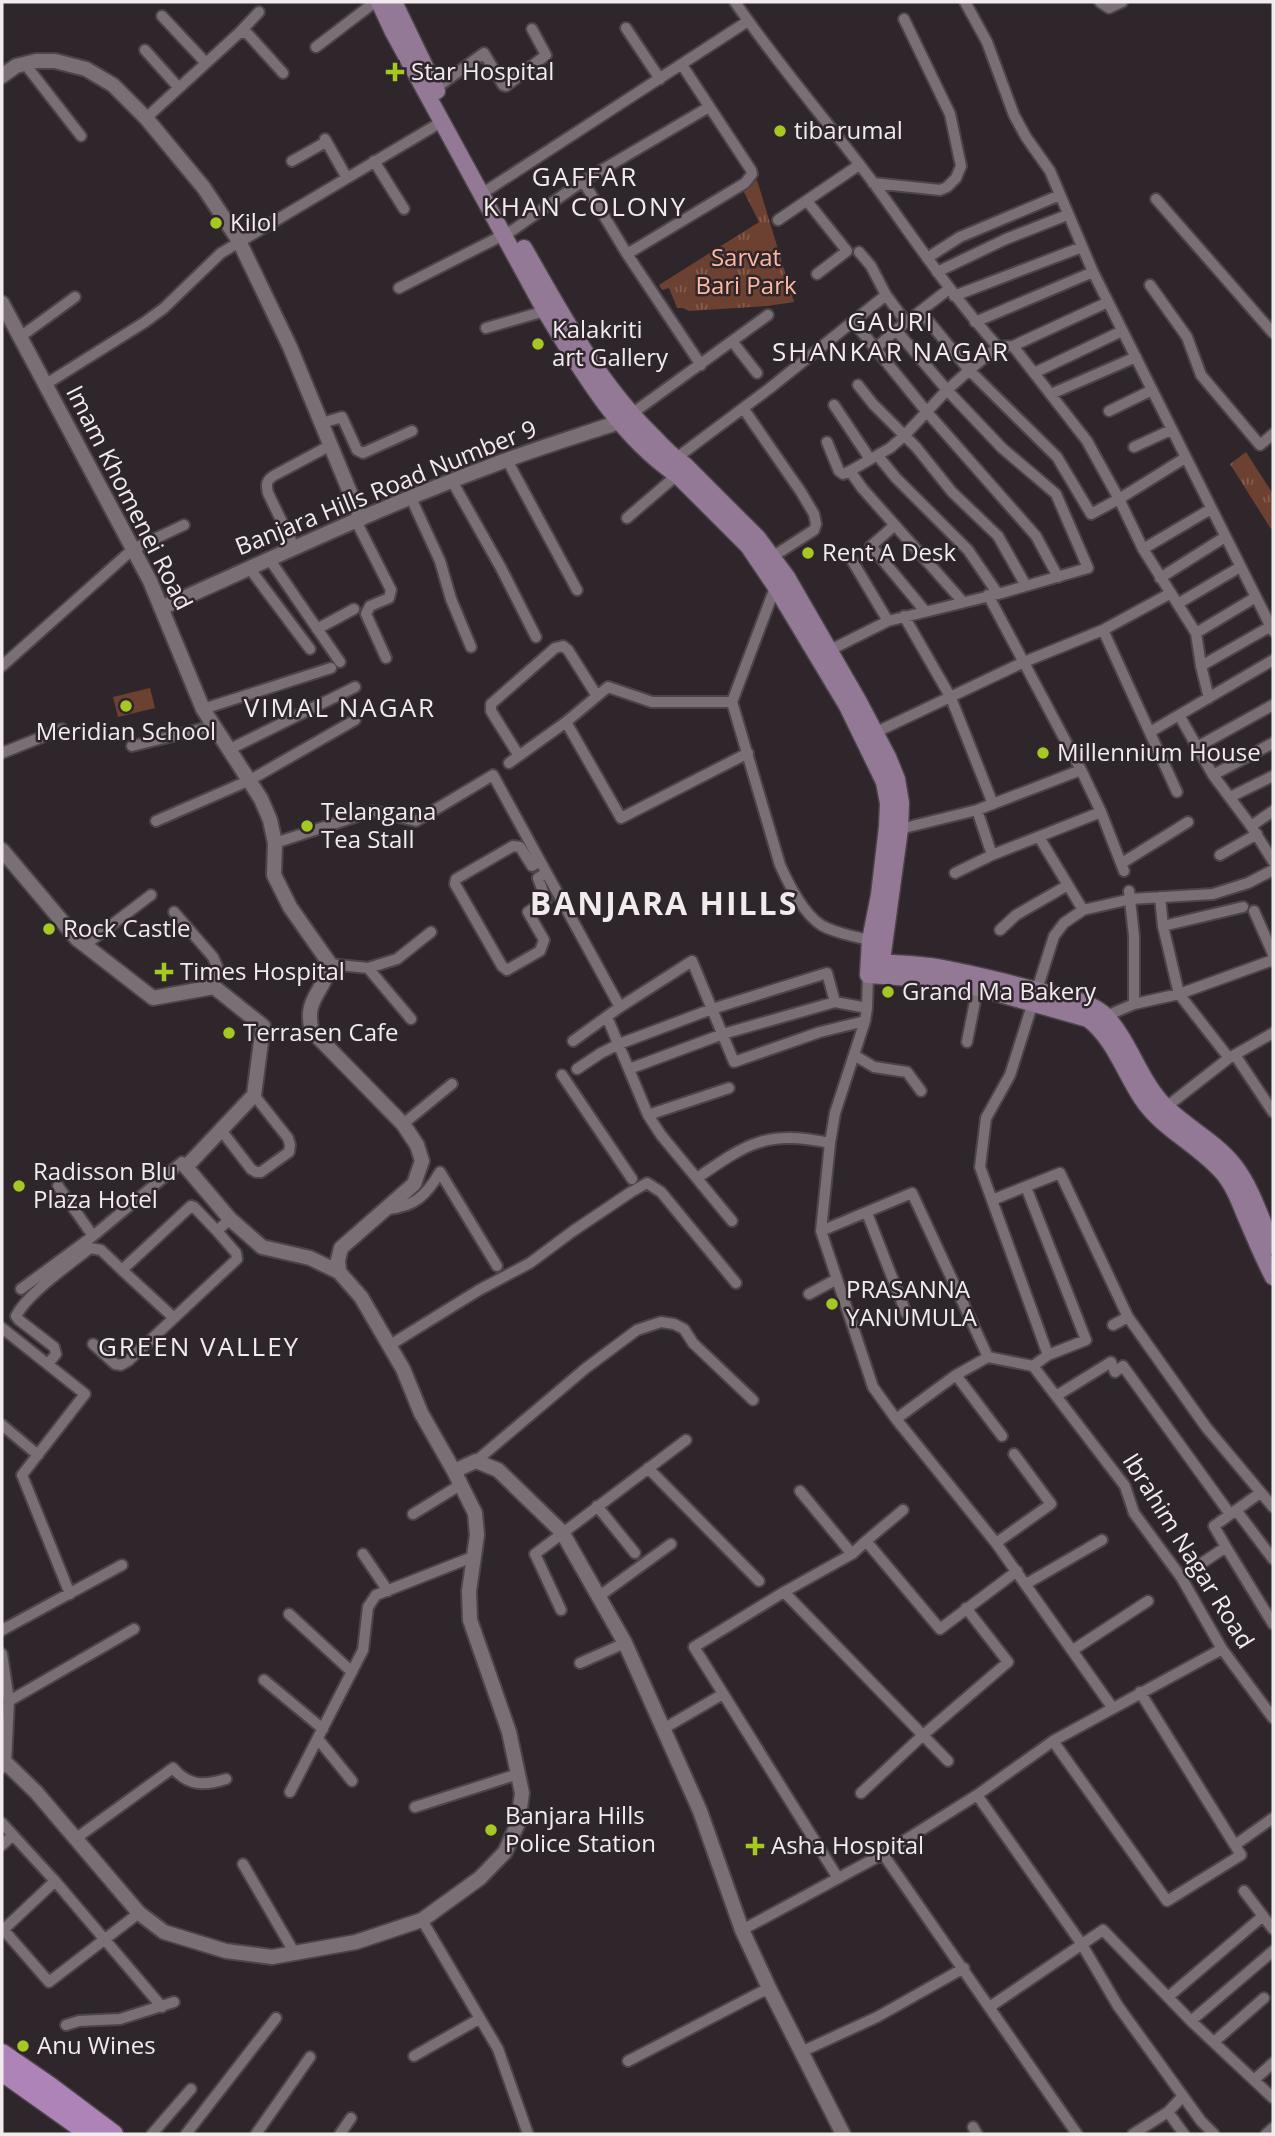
<svg xmlns="http://www.w3.org/2000/svg" width="1275" height="2136" viewBox="0 0 1275 2136" font-family="'Open Sans',sans-serif">
<style>
.grass{fill:url(#grass-tufts)}
.garden{fill:#6d4132}
.lines{fill:none;stroke-linecap:round;stroke-linejoin:round}
.minor-casing{stroke:#4b4448;stroke-width:14}
.tertiary-casing{stroke:#4b4448;stroke-width:18}
.secondary-casing{stroke:#4b4448;stroke-width:19}
.primary-casing{stroke:#4b4448;stroke-width:21}
.minor{stroke:#796f74;stroke-width:10}
.tertiary{stroke:#796f74;stroke-width:14}
.secondary{stroke:#937996;stroke-width:16}
.primary{stroke:#ae83b7;stroke-width:18}
.poi-dot{fill:#a5c822;stroke:#2f262b;stroke-width:2.5}
.labels{text-anchor:middle;stroke-width:5;stroke-linejoin:round;paint-order:stroke}
.poi-label{font-size:24px;fill:#f1ebee;stroke:#2f262b;text-anchor:start}
.park-label{font-size:24px;fill:#ffb89f;stroke:#2f262b}
.street-label{font-size:24px;fill:#f1ebee;stroke:#2f262b}
.neighbourhood-label{font-size:26px;letter-spacing:2px;fill:#f1ebee;stroke:#2f262b}
.district-label{font-size:32px;font-weight:bold;letter-spacing:2px;fill:#f1ebee;stroke:#2f262b}
</style>
<defs>
<pattern id="grass-tufts" width="24" height="20" patternUnits="userSpaceOnUse" patternTransform="scale(1.75)"><rect width="24" height="20" fill="#6d4132"/><path d="M3 7l-1-3M5 7V3M7 7l1-3M15 17l-1-3M17 17v-4M19 17l1-3" fill="none" stroke="#825d50"/></pattern>
</defs>
<rect width="100%" height="100%" fill="#2f262b"/>
<path class="grass" d="M757,180L794,302L767,306L689,311L683,308H677L669,288L662,290L659,285L759,222L743,190Z
M1246,452L1273,494V527L1271,529L1230,464Z"/>
<path class="garden" d="M150,688L155,708L118,717L113,697Z"/>
<g class="lines">
<g class="minor-casing">
<path id="minor" d="M735,2C778,65 829,123 875,185C915,240 952,296 998,347L1013,346L1087,441L1119,499L1143,549L1196,633L1201,666L1209,698
M965,2L987,42L1014,115L1026,137L1050,171L1093,272L1273,631
M1100,2L1109,8L1122,2
M162,16L206,63
M626,28L660,79
M239,33H247L283,73
M316,47L375,2
M145,50L179,88
M25,64L81,136
M436,88L484,53L503,85L506,86L546,55L532,29
M146,118L239,33L259,12
M325,139L347,178
M292,161L326,142
M374,161L404,209
M583,181L627,254L701,365
M873,183L940,190L947,187L956,178L961,166L950,114L904,19
M489,189L748,21
M1156,199L1273,333
M807,201L847,251L817,274
M778,220L859,165
M859,252L871,266L886,295L906,322
M627,254L745,183L752,174L751,170L682,65
M927,258L960,237L1060,195
M937,272L1006,239L1067,215
M1150,285L1187,337L1201,375L1260,445L1273,434
M399,288L513,230L583,181L709,107
M954,296L1082,247
M921,312L969,370L1057,457L1091,514L1119,499L1185,458
M854,322L926,411L1036,536L1058,577
M975,322L1093,272
M486,328L545,311
M20,337L75,297
M732,341L757,373
M1013,346L1108,302
M875,349L896,330L949,289
M1034,373L1122,331
M46,384L145,322L164,308L221,253L443,121
M858,385L873,404L916,447L952,492L998,536L1025,584
M1051,394L1136,357
M834,405L870,459
M743,408L801,492L814,514L816,524L814,530L772,557
M1109,411L1152,390
M630,415L768,315
M322,423L342,417L357,450L363,453L412,431
M827,442L839,471L843,474L850,471
M1134,447L1171,430
M878,456L896,478L968,550L998,594
M675,459L770,388L886,295
M507,460L577,590
M452,481L501,568L536,637
M411,498L440,561L451,599L471,647
M627,518L677,475
M356,521L391,590L389,598L370,606L366,614L386,658
M895,525L871,546L925,611
M295,549L268,493C266,484 266,480 275,475L331,445
M1143,549L1211,509
M850,557L888,621
M270,560L340,662
M250,569L310,649
M1160,578L1225,537
M776,585L732,702L780,865C789,885 806,920 827,928C840,934 856,937 870,940
M988,595L1081,770L1101,812L1124,871
M963,602L862,488L850,471L890,448L904,436L947,390L974,366L998,347
M1179,603L1240,567
M904,616L951,698L993,804
M317,629L354,609
M1103,630L1177,792
M1196,633L1256,597
M824,653L888,621L998,594L1088,568L1056,494L1002,448L947,390L896,330
M2,666L133,549L184,525
M1201,666L1271,626
M203,709L331,668
M1179,715L1213,775L1251,826L1273,861
M566,722L621,818L748,753
M1150,732L1273,660
M870,735L1024,662L1103,630L1171,593
M132,746L213,726
M1197,747L1273,705
M230,749L355,687
M2,753L62,729
M519,756L491,711V704L555,648L563,646L568,650L597,696
M509,763L566,722L608,687L652,702H732
M1213,775L1273,743
M1230,797L1273,776
M977,810L992,855
M156,821L250,780L355,720
M1251,826L1273,811
M900,829L977,810L1081,770
M1039,837L1083,910
M275,843L373,811L416,821L493,775L620,1007
M1220,855L1257,834
M540,861L532,866L520,847L513,846L456,879L455,884L502,966L507,970L540,951L544,940L528,912L546,900L538,878L546,873
M1122,863L1188,822
M955,873L992,855L1101,812
M1129,891L1134,936V1004
M1160,897L1163,926L1179,994L1229,1058
M1254,911L1273,954
M174,912L213,957L217,966L214,987
M1163,926L1243,907
M1000,930L1016,915L1068,885
M85,945L151,895
M330,964L368,968L397,959L431,932
M368,968L411,1019
M868,975L867,1008L865,1021L835,1113L830,1143L821,1231L873,1387L896,1419L996,1543L1112,1707
M1106,1016L1134,1004L1179,994L1273,960
M607,1017L648,1115L661,1135L732,1221
M573,1041L620,1007L692,961L734,1062L820,1032L865,1021
M967,1042L979,981
M854,1055L874,1067L907,1072L921,1091
M1235,1055L1273,1112
M577,1069L601,1053L619,1044L712,1009L827,973L835,1002
M629,1069L723,1034L835,1002L867,1008
M562,1075L632,1179
M1161,1111L1229,1058L1273,1033
M648,1115L729,1088
M403,1124L452,1084
M221,1130L251,1169L256,1172H261L289,1152L290,1145L288,1138L254,1095
M697,1178C748,1143 766,1130 830,1143
M58,1186L93,1236
M1026,1187L1086,1340L1048,1355L1033,1366
M992,1200L1060,1173L1128,1317L1206,1427L1273,1507
M387,1209C414,1207 426,1196 440,1172L497,1266
M867,1213L906,1313
M821,1231L912,1193L988,1357
M21,1289L93,1236L182,1162
M809,1294L837,1279
M174,1318L122,1270L191,1206L194,1207L217,1231
M1113,1325L1128,1317
M2,1328L85,1394L22,1475L70,1594
M93,1344L115,1364L121,1365L128,1361L237,1259L236,1253L217,1231L230,1219
M390,1345L479,1290L530,1263L573,1231L631,1192L647,1183L661,1192L736,1283
M1048,1355L980,1167L986,1118L1010,1075L1054,936L1064,923L1083,910L1131,899L1213,894L1248,883L1273,870
M48,1364L56,1354L54,1347L19,1320L16,1316C28,1293 69,1265 90,1248L101,1250L122,1270
M956,1375L1002,1436
M1056,1396L1111,1362L1115,1372L1123,1366L1230,1514
M896,1419L956,1375L988,1357L1033,1366L1125,1486L1134,1513L1181,1577L1222,1649L1273,1718
M2,1425L38,1455
M476,1461L586,1368L637,1330L661,1322L674,1324L684,1329L693,1343L753,1400
M648,1468L759,1581
M800,1491L852,1554L866,1541L940,1629L1017,1571
M597,1506L635,1553
M1236,1510L1273,1559
M413,1514L460,1485
M866,1541L903,1510
M996,1543L1051,1504L1014,1454
M1226,1547L1273,1624
M363,1554L388,1591
M1181,1577L1226,1547L1214,1526L1260,1493
M1026,1584L1102,1540
M784,1592L852,1554
M598,1597L671,1544
M561,1610L535,1554L686,1440
M289,1614L352,1672
M2,1630L122,1565
M1073,1650L1148,1601
M2,1654L9,1701L6,1763
M580,1663L625,1643
M264,1680L323,1729
M9,1701L134,1629
M663,1729L723,1694
M318,1739L352,1781
M1053,1741L1167,1901L1241,1855L1140,1692
M290,1792L363,1650L368,1607L376,1595L475,1556
M861,1793L922,1736L1008,1662L966,1608
M977,1795L1081,1943L1118,2006L1201,2121L1214,2134
M415,1807L518,1774
M2,1823L55,1881L162,2007
M75,1839L173,1768C188,1786 204,1786 226,1779
M2,1845L13,1835
M1235,1845L1273,1818
M883,1854L1077,2134
M243,1864L294,1952
M838,1878L694,1647L784,1592L948,1761
M1263,1916L1273,1929
M422,1920L498,2049L528,2134
M2,1928L49,1982L139,1913
M3,1930L55,1881
M742,1930L883,1854L977,1795L1053,1741L1222,1649
M1168,1997L1263,1916L1244,1891
M991,2006L1103,1930L1191,2021L1273,2098
M1191,2021L1273,1951
M66,2025L79,2021L120,2019L174,2002
M1214,2042L1264,1998
M801,2052L877,2017L964,1968
M414,2056L479,2019
M628,2061L761,1992L770,1990
M1254,2080L1273,2063
M1168,2112L1184,2134
M973,2127L977,2134
M152,2134L191,2089
M186,2134L276,2018
M256,2134L310,2057
M340,2134L351,2118
M1133,2134L1168,2112L1183,2096
M1266,2134L1273,2128"/>
</g>
<g class="tertiary-casing">
<path id="tertiary" d="M2,76L16,66L36,61H55L86,69L113,85L146,118L204,188L239,241L290,347L361,519
M2,303L150,581L203,709L261,799L270,820L275,843L274,875L290,907L330,964C325,992 303,998 312,1031L403,1124L417,1145L422,1161L414,1184L341,1248L338,1260L339,1272
M161,608C269,560 377,508 488,467C531,450 575,437 619,422L628,416
M2,850L77,939L153,998L214,987L263,1026L254,1095L186,1167L230,1219L262,1247L310,1258L339,1272L361,1297L403,1369L421,1413L454,1471L476,1461L498,1470L562,1532L625,1643L700,1811L742,1930L770,1990L843,2134
M2,1766L6,1763L36,1792L139,1913L164,1932L226,1951L272,1957L356,1942L422,1920L480,1878L505,1852L518,1823L522,1793L509,1732L470,1620L469,1591L477,1535L475,1513L454,1471"/>
</g>
<g class="secondary-casing">
<path id="secondary" d="M379,2L393,32L545,311C580,369 619,436 677,475L748,546L775,586L847,706L884,782L888,803L887,827L879,895L870,940L868,975L926,979L978,988L1088,1019C1114,1039 1124,1072 1142,1099C1162,1129 1197,1144 1221,1171C1232,1183 1238,1198 1244,1213C1253,1234 1262,1256 1273,1277
M394,2L437,91
M524,248C562,314 598,383 653,436C663,447 673,457 685,465L758,538L787,577L858,700L888,757L897,779L901,803L900,829L880,975
M871,962C891,963 911,963 930,966C968,972 1006,982 1044,992C1065,997 1092,1001 1107,1017C1131,1044 1140,1081 1165,1106C1186,1127 1215,1141 1234,1165C1252,1188 1261,1219 1273,1246"/>
</g>
<g class="primary-casing">
<path id="primary" d="M2,2053L50,2086L114,2134
M2,2072L89,2134"/>
</g>
<use href="#minor" class="minor"/>
<use href="#tertiary" class="tertiary"/>
<use href="#secondary" class="secondary"/>
<use href="#primary" class="primary"/>
</g>
<g class="poi-dot">
<path d="M391.5 61.5h7v7h7v7h-7v7h-7v-7h-7v-7h7z"/>
<circle cx="780" cy="131" r="7"/>
<circle cx="216" cy="223" r="7"/>
<circle cx="538" cy="344" r="7"/>
<circle cx="808" cy="553" r="7"/>
<circle cx="126" cy="706" r="7"/>
<circle cx="1043" cy="753" r="7"/>
<circle cx="307" cy="826" r="7"/>
<circle cx="49" cy="929" r="7"/>
<path d="M160.5 961.5h7v7h7v7h-7v7h-7v-7h-7v-7h7z"/>
<circle cx="888" cy="992" r="7"/>
<circle cx="229" cy="1033" r="7"/>
<circle cx="19" cy="1186" r="7"/>
<circle cx="832" cy="1304" r="7"/>
<circle cx="491" cy="1830" r="7"/>
<path d="M751.5 1835.5h7v7h7v7h-7v7h-7v-7h-7v-7h7z"/>
<circle cx="23" cy="2046" r="7"/>
</g>
<g class="labels">
<g class="poi-label">
<text x="411" y="80">Star Hospital</text>
<text x="794" y="139">tibarumal</text>
<text x="230" y="231">Kilol</text>
<text x="552" y="338">Kalakriti<tspan x="552" dy="28">art Gallery</tspan></text>
<text x="822" y="561">Rent A Desk</text>
<text x="126" y="740" text-anchor="middle">Meridian School</text>
<text x="1057" y="761">Millennium House</text>
<text x="321" y="820">Telangana<tspan x="321" dy="28">Tea Stall</tspan></text>
<text x="63" y="937">Rock Castle</text>
<text x="180" y="980">Times Hospital</text>
<text x="902" y="1000">Grand Ma Bakery</text>
<text x="243" y="1041">Terrasen Cafe</text>
<text x="33" y="1180">Radisson Blu<tspan x="33" dy="28">Plaza Hotel</tspan></text>
<text x="846" y="1298">PRASANNA<tspan x="846" dy="28">YANUMULA</tspan></text>
<text x="505" y="1824">Banjara Hills<tspan x="505" dy="28">Police Station</tspan></text>
<text x="771" y="1854">Asha Hospital</text>
<text x="37" y="2054">Anu Wines</text>
</g>
<g class="park-label">
<text x="746" y="266">Sarvat<tspan x="746" dy="28">Bari Park</tspan></text>
</g>
<g class="street-label">
<text transform="translate(386 488) rotate(-22)" y="8">Banjara Hills Road Number 9</text>
<text transform="translate(129 498) rotate(63)" y="8">Imam Khomenei Road</text>
<text transform="translate(1188 1551) rotate(58)" y="8">Ibrahim Nagar Road</text>
</g>
<g class="neighbourhood-label">
<text x="585" y="186">GAFFAR<tspan x="585" dy="30">KHAN COLONY</tspan></text>
<text x="891" y="331">GAURI<tspan x="891" dy="30">SHANKAR NAGAR</tspan></text>
<text x="340" y="717">VIMAL NAGAR</text>
<text x="199" y="1356">GREEN VALLEY</text>
</g>
<g class="district-label">
<text x="664" y="915">BANJARA HILLS</text>
</g>
</g>
<rect width="1275" height="2136" fill="none" stroke="#f1ebee" stroke-width="7"/>
</svg>
